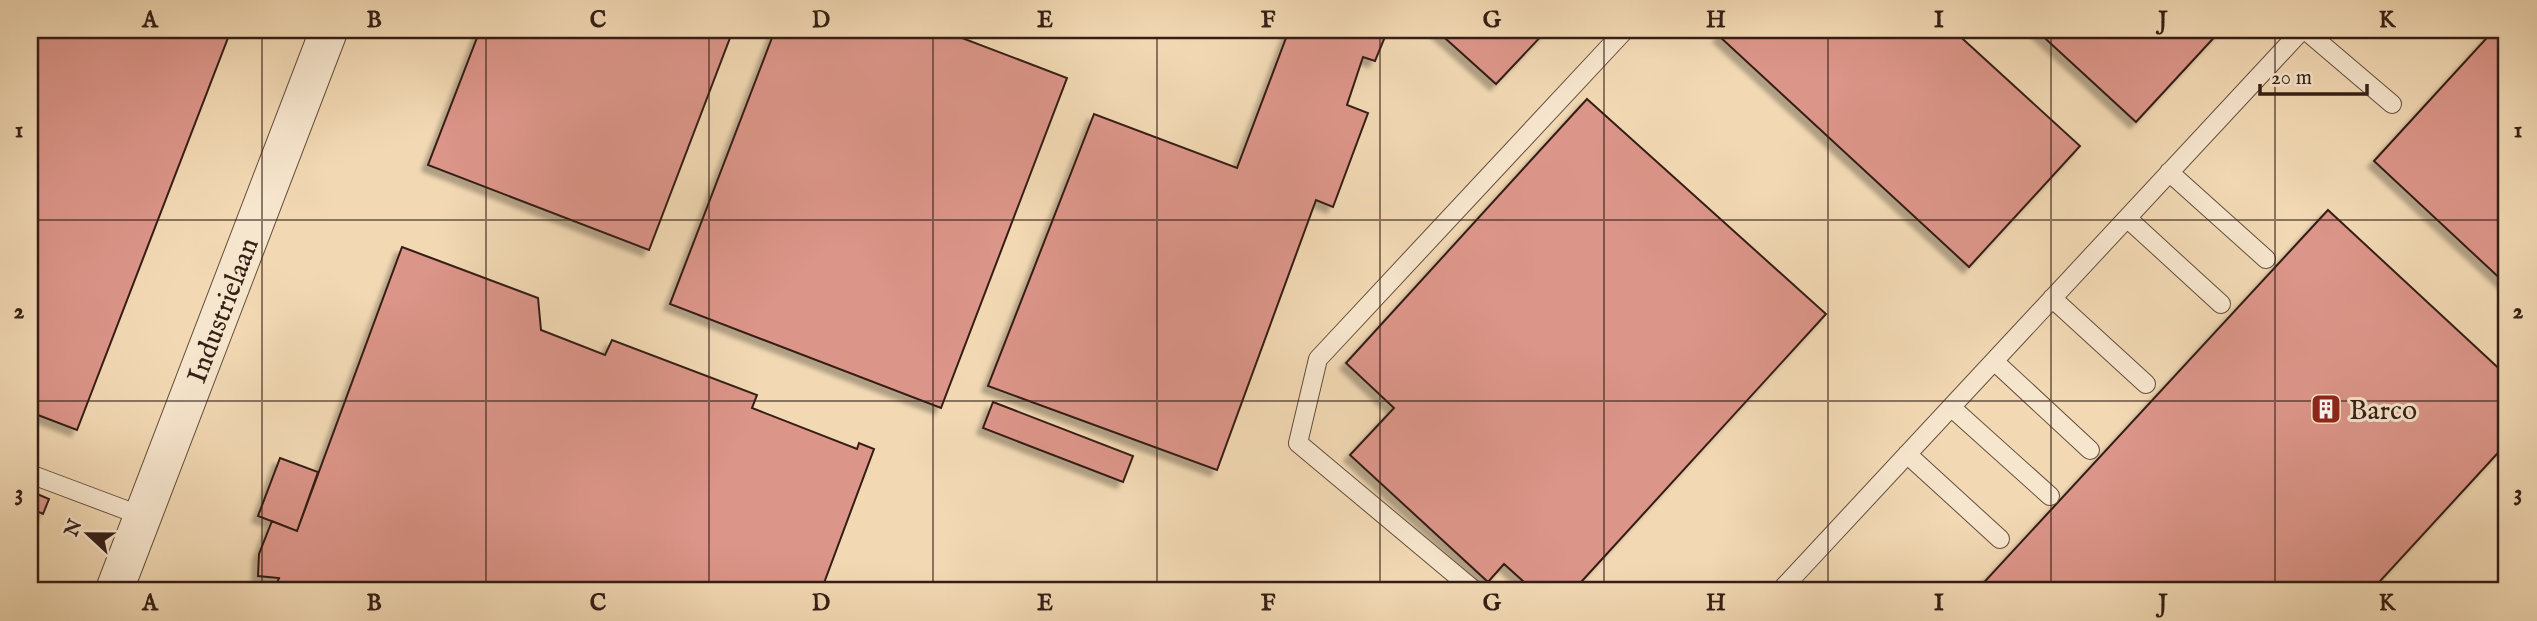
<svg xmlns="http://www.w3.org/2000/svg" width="2537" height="621" viewBox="0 0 2537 621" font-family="'IM FELL English',serif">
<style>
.building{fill:#dc9589;stroke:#351f15;stroke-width:2;filter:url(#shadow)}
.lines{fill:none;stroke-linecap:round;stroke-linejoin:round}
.lane-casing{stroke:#644e3d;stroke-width:20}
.street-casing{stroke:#644e3d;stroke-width:39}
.lane{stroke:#f7e6ce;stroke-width:18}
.street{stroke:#f7e6ce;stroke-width:37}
.grid{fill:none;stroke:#351f15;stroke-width:2;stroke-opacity:0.55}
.labels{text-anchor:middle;stroke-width:6;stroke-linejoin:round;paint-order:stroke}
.street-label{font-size:28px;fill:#351f15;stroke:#f7e6ce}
.poi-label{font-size:28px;fill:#351f15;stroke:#f7e6ce;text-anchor:start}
.neatline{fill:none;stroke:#351f15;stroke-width:2.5}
.grid-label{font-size:23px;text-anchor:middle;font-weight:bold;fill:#351f15}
</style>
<defs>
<filter id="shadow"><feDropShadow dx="-6" dy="6" stdDeviation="2" flood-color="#0004"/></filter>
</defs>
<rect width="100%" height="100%" fill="#f2d9b4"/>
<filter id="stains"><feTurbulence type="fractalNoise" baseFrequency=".00286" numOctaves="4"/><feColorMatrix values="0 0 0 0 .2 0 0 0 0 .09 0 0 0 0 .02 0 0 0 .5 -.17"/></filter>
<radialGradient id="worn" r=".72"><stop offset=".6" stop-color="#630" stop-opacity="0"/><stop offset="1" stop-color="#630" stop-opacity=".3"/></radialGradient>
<path class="building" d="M30,30H231L77,430L30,412Z
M480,30H733L649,250L428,165Z
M775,30H941L1067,78L941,408L670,304Z
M1289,30L1315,37L1317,30L1387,32L1375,61L1363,57L1347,105L1368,113L1333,207L1316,200L1217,470L988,386L1094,114L1237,168Z
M1436,30H1547L1496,84Z
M1725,30H1953L2080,146L1969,267L1719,36Z
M2036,30H2221L2136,122Z
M2494,30H2507V285L2374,161Z
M1587,99L1826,314L1582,581L1593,591H1534L1504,564L1488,582L1350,455L1394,408L1346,363Z
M2328,210L2507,376V443L2371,591H1976Z
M402,247L538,298L541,330L605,355L612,340L757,395L752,408L857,449L859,443L874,449L821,591H274L279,578L258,576L259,554L272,521L297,531Z
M993,402L1133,456L1123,482L983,428Z
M280,458L318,472L297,531L258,516Z
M30,491L49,499L43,514L30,508Z"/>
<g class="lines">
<g class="lane-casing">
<path id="lane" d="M2305,30L2392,104
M2169,172L2266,259
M2127,218L2221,304
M2052,298L2146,384
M1994,361L2090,450
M1951,407L2050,496
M1907,454L2000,539
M30,474L142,516
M1475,591L1298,443L1318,359L1625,30
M1780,591L2302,30"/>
</g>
<g class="street-casing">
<g id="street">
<path id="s1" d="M114,591L329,30"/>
</g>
</g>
<use href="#lane" class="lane"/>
<use href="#street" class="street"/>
</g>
<path class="grid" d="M262,30V591M486,30V591M709,30V591M933,30V591M1157,30V591M1380,30V591M1604,30V591M1828,30V591M2051,30V591M2275,30V591M30,220H2507M30,401H2507"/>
<defs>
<g id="building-square" transform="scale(1.575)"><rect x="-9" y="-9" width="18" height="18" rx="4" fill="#8f2418" stroke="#f7e6ce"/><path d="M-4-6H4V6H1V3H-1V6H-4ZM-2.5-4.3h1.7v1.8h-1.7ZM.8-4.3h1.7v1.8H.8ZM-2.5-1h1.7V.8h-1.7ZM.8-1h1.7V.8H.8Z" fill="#fff"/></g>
</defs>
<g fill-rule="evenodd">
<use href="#building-square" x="2326" y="409"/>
</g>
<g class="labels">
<g class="street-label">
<text dy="10" stroke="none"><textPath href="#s1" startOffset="301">Industrielaan</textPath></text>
</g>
<g class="poi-label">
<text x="2349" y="419">Barco</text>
</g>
</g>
<rect width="2537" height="621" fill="none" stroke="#f2d9b4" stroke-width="77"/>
<g transform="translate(88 534) rotate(292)" stroke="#f7e6ce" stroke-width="5" paint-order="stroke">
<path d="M0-5L12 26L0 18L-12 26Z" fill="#351f15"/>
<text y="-10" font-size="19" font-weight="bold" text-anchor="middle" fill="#351f15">N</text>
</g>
<path d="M2260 84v10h107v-10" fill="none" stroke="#351f15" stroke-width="3.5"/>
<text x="2271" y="84" font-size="21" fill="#351f15" stroke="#f7e6ce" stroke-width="5" paint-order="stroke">20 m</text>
<rect x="38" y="38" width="2460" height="544" class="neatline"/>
<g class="grid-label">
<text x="150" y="27">A</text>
<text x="374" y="27">B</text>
<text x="598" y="27">C</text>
<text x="821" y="27">D</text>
<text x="1045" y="27">E</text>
<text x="1268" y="27">F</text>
<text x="1492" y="27">G</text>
<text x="1716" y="27">H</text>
<text x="1939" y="27">I</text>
<text x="2163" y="27">J</text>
<text x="2387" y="27">K</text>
<text x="19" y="137">1</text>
<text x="2518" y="137">1</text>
<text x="19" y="318">2</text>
<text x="2518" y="318">2</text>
<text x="19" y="500">3</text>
<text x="2518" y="500">3</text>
<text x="150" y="610">A</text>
<text x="374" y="610">B</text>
<text x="598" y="610">C</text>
<text x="821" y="610">D</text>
<text x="1045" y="610">E</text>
<text x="1268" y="610">F</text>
<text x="1492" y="610">G</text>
<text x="1716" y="610">H</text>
<text x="1939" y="610">I</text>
<text x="2163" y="610">J</text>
<text x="2387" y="610">K</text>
</g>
<rect width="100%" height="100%" filter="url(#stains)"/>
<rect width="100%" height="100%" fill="url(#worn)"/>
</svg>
